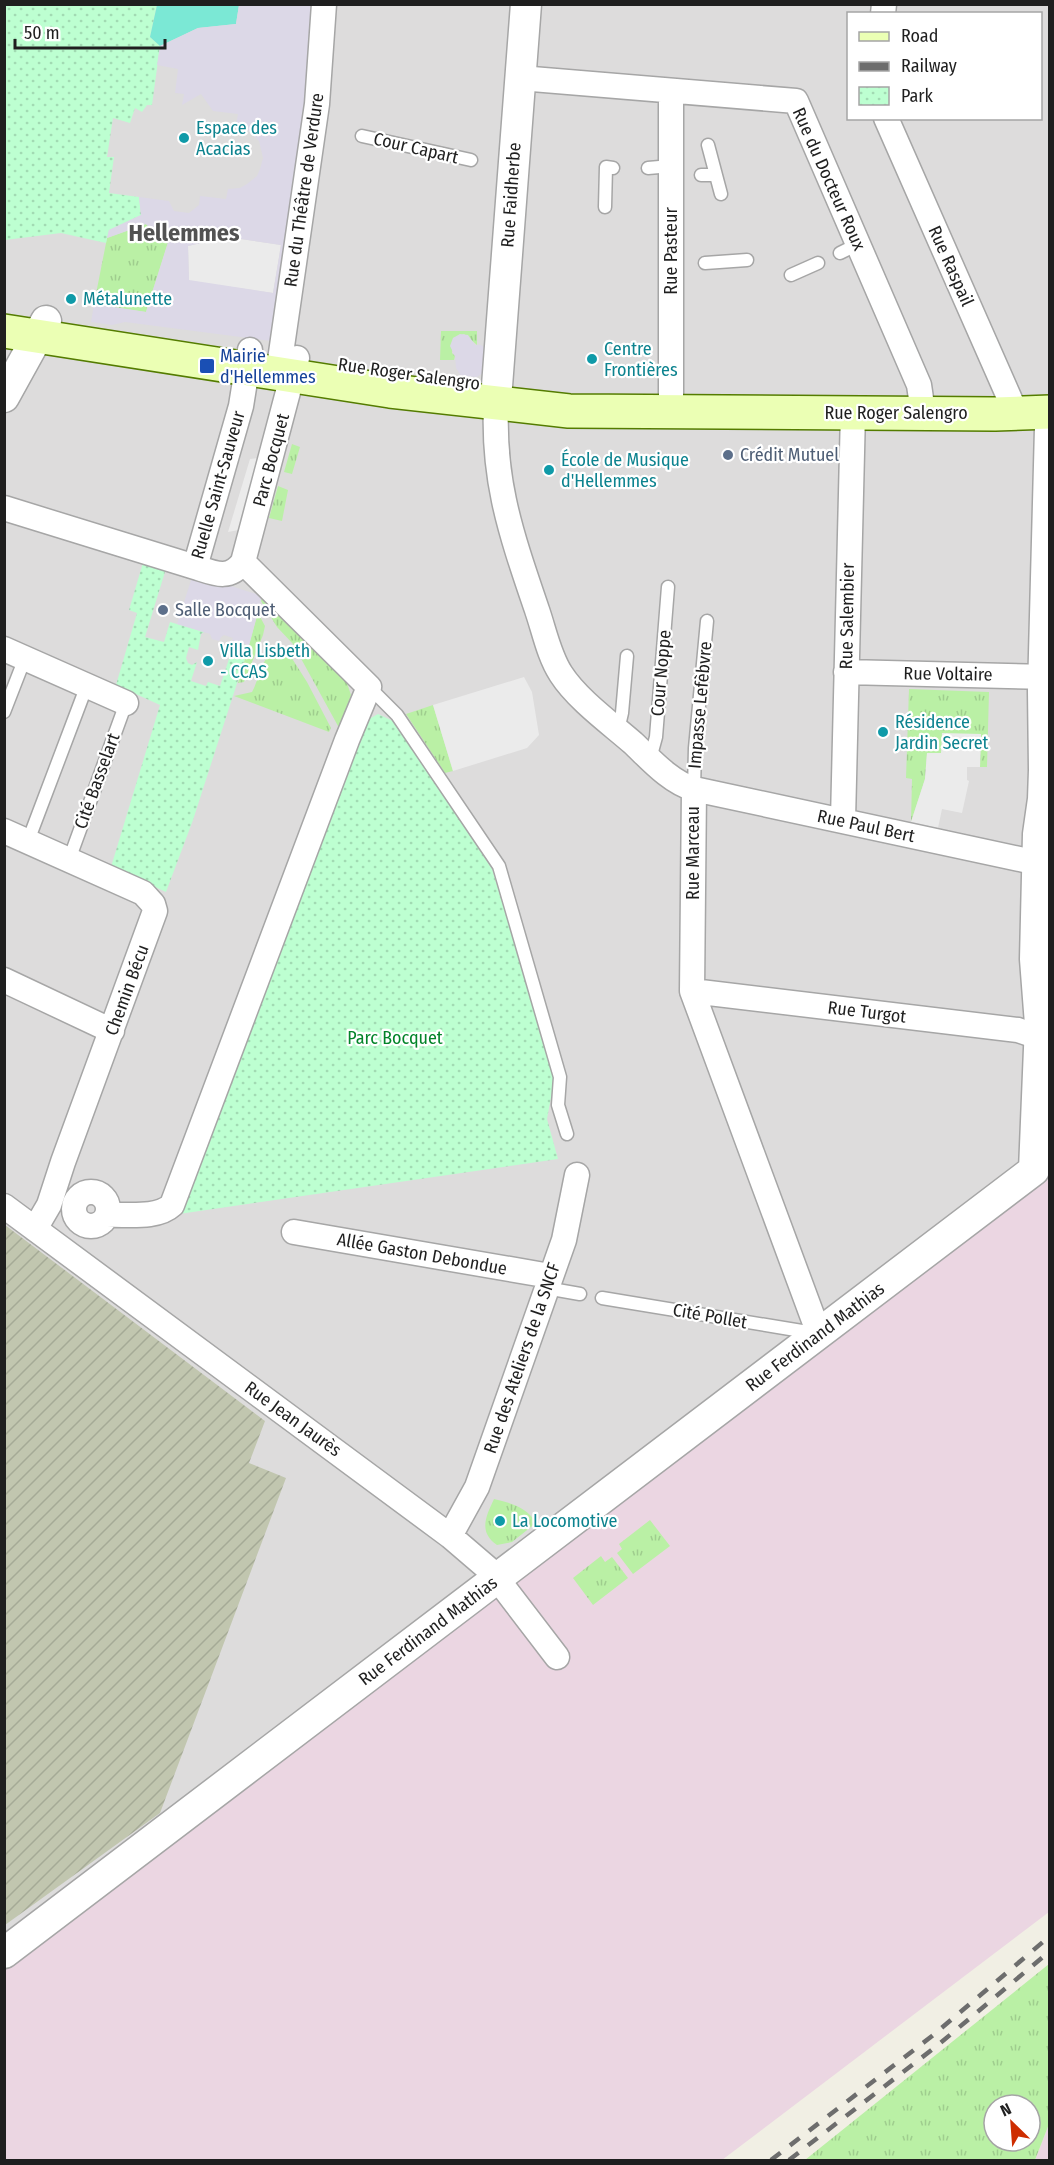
<svg xmlns="http://www.w3.org/2000/svg" width="1054" height="2165" viewBox="0 0 1054 2165" font-family="'Fira Sans Condensed',sans-serif">
<style>
.residential{fill:#dddcdc;fill-rule:evenodd}
.industrial{fill:#ebd6e2}
.construction{fill:url(#construction-furrows)}
.grass{fill:url(#grass-tufts);fill-rule:evenodd}
.park{fill:url(#park-dots)}
.pitch{fill:#7be8d5}
.parking{fill:#ebebeb}
.plaza{fill:#dcd8e7;fill-rule:evenodd}
.lines{fill:none;stroke-linecap:round;stroke-linejoin:round}
.service-casing{stroke:#a6a6a6;stroke-width:15}
.minor-casing{stroke:#a6a6a6;stroke-width:27}
.tertiary-casing{stroke:#a6a6a6;stroke-width:33}
.secondary-casing{stroke:#547c00;stroke-width:36}
.service{stroke:#fff;stroke-width:12}
.minor{stroke:#fff;stroke-width:24}
.tertiary{stroke:#fff;stroke-width:30}
.secondary{stroke:#ebffb4;stroke-width:33}
.rail{stroke:#6d6d6d;stroke-width:4.5;stroke-dasharray:12 12;stroke-linecap:butt}
.culture-dot{fill:#0f9aa8;stroke:#fff;stroke-width:2}
.transit-dot{fill:#1a4fb4;stroke:#fff;stroke-width:2}
.service-dot{fill:#5c6f8a;stroke:#fff;stroke-width:2}
.labels{text-anchor:middle;stroke-width:4.5;stroke-linejoin:round;paint-order:stroke}
.culture-label{font-size:18px;fill:#0d838f;stroke:#fff;text-anchor:start}
.street-label{font-size:18px;fill:#1f1f1f;stroke:#fff}
.transit-label{font-size:18px;fill:#164399;stroke:#fff;text-anchor:start}
.service-label{font-size:18px;fill:#4e5e75;stroke:#fff;text-anchor:start}
.park-label{font-size:18px;fill:#028429;stroke:#fff}
.district-label{font-size:24px;font-weight:bold;fill:#525252;stroke:#fff}
</style>
<defs>
<pattern id="construction-furrows" width="10" height="10" patternUnits="userSpaceOnUse" patternTransform="scale(1.5)"><rect width="10" height="10" fill="#c1c6af"/><path d="M-1 1l2-2M0 10L10 0M9 11l2-2" fill="none" stroke="#a5aa96"/></pattern>
<pattern id="grass-tufts" width="24" height="20" patternUnits="userSpaceOnUse" patternTransform="scale(1.5)"><rect width="24" height="20" fill="#baf0a5"/><path d="M3 7l-1-3M5 7V3M7 7l1-3M15 17l-1-3M17 17v-4M19 17l1-3" fill="none" stroke="#9fcd8e"/></pattern>
<pattern id="park-dots" width="8" height="8" patternUnits="userSpaceOnUse" patternTransform="scale(1.5)"><rect width="8" height="8" fill="#bdffd1"/><path d="M2 2h.1M6 6h.1" fill="none" stroke="#a2dab3" stroke-width="1.8" stroke-linecap="round"/></pattern>
</defs>
<rect width="100%" height="100%" fill="#f1efe4"/>
<path class="residential" d="M5,5H1049V1170L5,1965ZM848,14H1040V118H848Z"/>
<path class="industrial" d="M1049,1170V1912L722,2160H5V1965Z
M1049,2124V2160H1035L1036,2157Z"/>
<path class="construction" d="M5,1225L265,1421L249,1463L286,1478L160,1813L5,1925Z"/>
<path class="grass" d="M146,224L153,232L168,242L146,312L94,304L107,238Z
M441,331H477V345L464,334L453,338L452,353L455,356L454,360H440Z
M292,444L300,447L292,474L284,472Z
M278,486L288,490L282,521L269,518Z
M262,596L344,674L351,695L341,726H338L293,644L277,627L261,601Z
M258,613L265,626L263,635L244,682L238,683Z
M282,647L286,649L307,682L331,728L329,732L234,696L252,692C261,676 262,651 282,647Z
M909,689L989,692L987,767H980L981,734L941,753H927L925,779L911,822L912,779L906,778Z
M433,705L453,771L445,773L406,714Z
M494,1499C511,1503 527,1507 536,1523L512,1542L497,1545C478,1532 486,1516 494,1499Z
M650,1520L670,1546L633,1574L617,1553L622,1549L619,1544Z
M601,1556L605,1562L612,1557L628,1578L593,1605L573,1578Z
M1049,1964V2124L1035,2160H805ZM994,2105H1030V2141H994Z"/>
<path class="park" d="M5,5H157L150,37L160,46L152,105H147L142,112L135,108L130,123L113,118L107,157H114L109,193L139,197L141,215L109,230L106,243L61,233L5,240Z
M145,556L168,562L145,637L164,642L170,622L204,632L201,634L198,650L189,647L186,658L188,663L192,665L197,662L191,681L206,686L208,682L220,686L235,641L249,646L193,820L166,892L111,867L160,705L116,685L137,613L129,610Z
M378,714L393,721L435,781L492,869L555,1075L547,1119L558,1159L179,1214L362,723Z"/>
<path class="pitch" d="M157,5H239L236,24L198,28L160,46L150,37Z"/>
<path class="parking" d="M214,235L281,245L273,293L189,281L188,246L201,243Z
M265,457L244,529L228,532L250,459Z
M524,677L532,692L539,735L527,748L453,771L433,705Z
M942,733L981,734L980,767H967V780L969,781L962,813L942,809L938,828L911,822L925,779L927,753H941Z"/>
<path class="plaza" d="M239,5H316L313,52L271,341L125,322L112,325L91,322L94,304L146,312L168,243L160,239L146,224L107,238L109,230L141,215L139,197L169,201L174,211L189,213L199,205L200,196L226,199L228,189L240,188L247,184L257,176L260,169L263,158L259,141L246,128L236,125L238,114L213,111L201,94L182,105L184,94L175,93L178,69L157,65L160,46L198,28L236,24ZM214,235L281,245L273,293L189,280L188,246L201,243Z
M460,334L468,335L475,345H481L488,350L489,369L477,377L461,376L456,368L455,356L450,346L453,338Z
M193,574L262,596L249,646L232,640L233,638L224,635L221,637L219,641L212,639L210,634L177,624Z"/>
<g class="lines">
<g class="service-casing">
<path id="service" d="M362,136L471,160
M708,145L721,194
M648,168L671,166
M701,175H716
M605,207L606,167L613,168
M840,253L858,244
M705,263L747,260
M791,275L818,263
M369,687L397,715L499,866L560,1077L558,1105L567,1134
M4,712L25,658
M618,730L622,713L627,656
M650,759L656,737L668,587
M694,789L695,748L707,621
M28,841L87,685
M69,860L126,703
M546,1288L580,1294
M602,1298L814,1333"/>
</g>
<g class="minor-casing">
<path id="minor" d="M883,14L884,4
M520,78L796,101L919,385L923,412
M671,91V411
M886,118L1016,413
M278,374L317,104L324,4
M497,389C490,474 510,531 537,610C544,630 549,656 561,674C577,699 610,723 633,743C650,759 670,782 694,789L692,991L819,1334
M4,508L195,567C214,573 229,581 243,562L297,358
M195,567L241,406L250,350
M4,649L126,703
M846,672L1050,677
M694,789L1038,863
M843,820L853,412
M4,831L143,893L153,904L155,911L63,1162L49,1205L35,1229
M4,980L112,1031
M692,991L1018,1030L1050,1041
M74 1209a17 17 0 1 1 34 0a17 17 0 1 1-34 0Z
M4,1206L450,1536L492,1572L557,1657
M107,1215C127,1214 157,1219 172,1205L347,740L369,687L243,562
M294,1232L550,1276
M450,1536L477,1487L564,1240L577,1175"/>
</g>
<g class="tertiary-casing">
<path id="tertiary" d="M497,386L526,4
M4,397L46,321
M4,1953L1034,1170L1040,1024L1035,959L1038,834L1043,799L1044,770L1043,691L1050,428"/>
</g>
<g class="secondary-casing">
<path id="secondary" d="M4,331L390,391L569,411L995,414L1050,412"/>
</g>
<use href="#service" class="service"/>
<use href="#minor" class="minor"/>
<use href="#tertiary" class="tertiary"/>
<use href="#secondary" class="secondary"/>
<path class="rail" d="M771,2160L932,2036L1050,1936
M789,2160L938,2045L1050,1951"/>
</g>
<g class="culture-dot">
<circle cx="184" cy="138" r="6"/>
<circle cx="71" cy="299" r="6"/>
<circle cx="592" cy="359" r="6"/>
<circle cx="549" cy="470" r="6"/>
<circle cx="208" cy="661" r="6"/>
<circle cx="883" cy="732" r="6"/>
<circle cx="500" cy="1521" r="6"/>
</g>
<rect class="transit-dot" x="199" y="358" width="16" height="16" rx="3"/>
<g class="service-dot">
<circle cx="728" cy="455" r="6"/>
<circle cx="163" cy="610" r="6"/>
</g>
<g class="labels">
<g class="culture-label">
<text x="196" y="134">Espace des<tspan x="196" dy="21">Acacias</tspan></text>
<text x="83" y="305">Métalunette</text>
<text x="604" y="355">Centre<tspan x="604" dy="21">Frontières</tspan></text>
<text x="561" y="466">École de Musique<tspan x="561" dy="21">d'Hellemmes</tspan></text>
<text x="220" y="657">Villa Lisbeth<tspan x="220" dy="21">- CCAS</tspan></text>
<text x="895" y="728">Résidence<tspan x="895" dy="21">Jardin Secret</tspan></text>
<text x="512" y="1527">La Locomotive</text>
</g>
<g class="street-label">
<text transform="translate(416 148) rotate(13)" y="6">Cour Capart</text>
<text transform="translate(829 179) rotate(66)" y="6">Rue du Docteur Roux</text>
<text transform="translate(304 190) rotate(-82)" y="6">Rue du Théâtre de Verdure</text>
<text transform="translate(511 195) rotate(-86)" y="6">Rue Faidherbe</text>
<text transform="translate(671 251) rotate(-90)" y="6">Rue Pasteur</text>
<text transform="translate(951 266) rotate(66)" y="6">Rue Raspail</text>
<text transform="translate(409 374) rotate(8)" y="6">Rue Roger Salengro</text>
<text x="896" y="419">Rue Roger Salengro</text>
<text transform="translate(271 460) rotate(-75)" y="6">Parc Bocquet</text>
<text transform="translate(218 485) rotate(-74)" y="6">Ruelle Saint-Sauveur</text>
<text transform="translate(847 616) rotate(-89)" y="6">Rue Salembier</text>
<text transform="translate(661 673) rotate(-85)" y="6">Cour Noppe</text>
<text transform="translate(948 674) rotate(1)" y="6">Rue Voltaire</text>
<text transform="translate(700 705) rotate(-85)" y="6">Impasse Lefèbvre</text>
<text transform="translate(97 781) rotate(-70)" y="6">Cité Basselart</text>
<text transform="translate(866 826) rotate(12)" y="6">Rue Paul Bert</text>
<text transform="translate(693 853) rotate(-90)" y="6">Rue Marceau</text>
<text transform="translate(127 990) rotate(-70)" y="6">Chemin Bécu</text>
<text transform="translate(867 1012) rotate(7)" y="6">Rue Turgot</text>
<text transform="translate(422 1254) rotate(10)" y="6">Allée Gaston Debondue</text>
<text transform="translate(710 1316) rotate(10)" y="6">Cité Pollet</text>
<text transform="translate(815 1337) rotate(-37)" y="6">Rue Ferdinand Mathias</text>
<text transform="translate(522 1358) rotate(-71)" y="6">Rue des Ateliers de la SNCF</text>
<text transform="translate(293 1419) rotate(36)" y="6">Rue Jean Jaurès</text>
<text transform="translate(428 1631) rotate(-37)" y="6">Rue Ferdinand Mathias</text>
</g>
<g class="transit-label">
<text x="220" y="362">Mairie<tspan x="220" dy="21">d'Hellemmes</tspan></text>
</g>
<g class="service-label">
<text x="740" y="461">Crédit Mutuel</text>
<text x="175" y="616">Salle Bocquet</text>
</g>
<g class="park-label">
<text x="395" y="1044">Parc Bocquet</text>
</g>
<g class="district-label">
<text x="184" y="241">Hellemmes</text>
</g>
</g>
<rect width="1054" height="2165" fill="none" stroke="#1f1f1f" stroke-width="12"/>
<rect x="847" y="12" width="195" height="108" fill="#ffffff" stroke="#a5a5a5" stroke-width="1.5"/>
<rect x="859" y="32" width="30" height="9" fill="#ebffb4" stroke="#a5a5a5" stroke-width="1.5"/>
<text x="901" y="42" font-size="18" fill="#1f1f1f">Road</text>
<rect x="859" y="62" width="30" height="9" fill="#6d6d6d" stroke="#a5a5a5" stroke-width="1.5"/>
<text x="901" y="72" font-size="18" fill="#1f1f1f">Railway</text>
<rect x="859" y="87" width="30" height="18" fill="url(#park-dots)" stroke="#a5a5a5" stroke-width="1.5"/>
<text x="901" y="102" font-size="18" fill="#1f1f1f">Park</text>
<g transform="translate(1012 2123) rotate(335)"><circle r="28" fill="#ffffff" stroke="#a5a5a5" stroke-width="1.5"/>
<path d="M0-4.5L10 22L0 15L-10 22Z" fill="#ce2d00"/>
<text y="-9" font-size="16" font-weight="bold" text-anchor="middle" fill="#1f1f1f">N</text>
</g>
<path d="M15 39v9h150v-9" fill="none" stroke="#1f1f1f" stroke-width="3"/>
<text x="24" y="39" font-size="18" fill="#1f1f1f" stroke="#ffffff" stroke-width="4.5" paint-order="stroke">50 m</text>
</svg>
